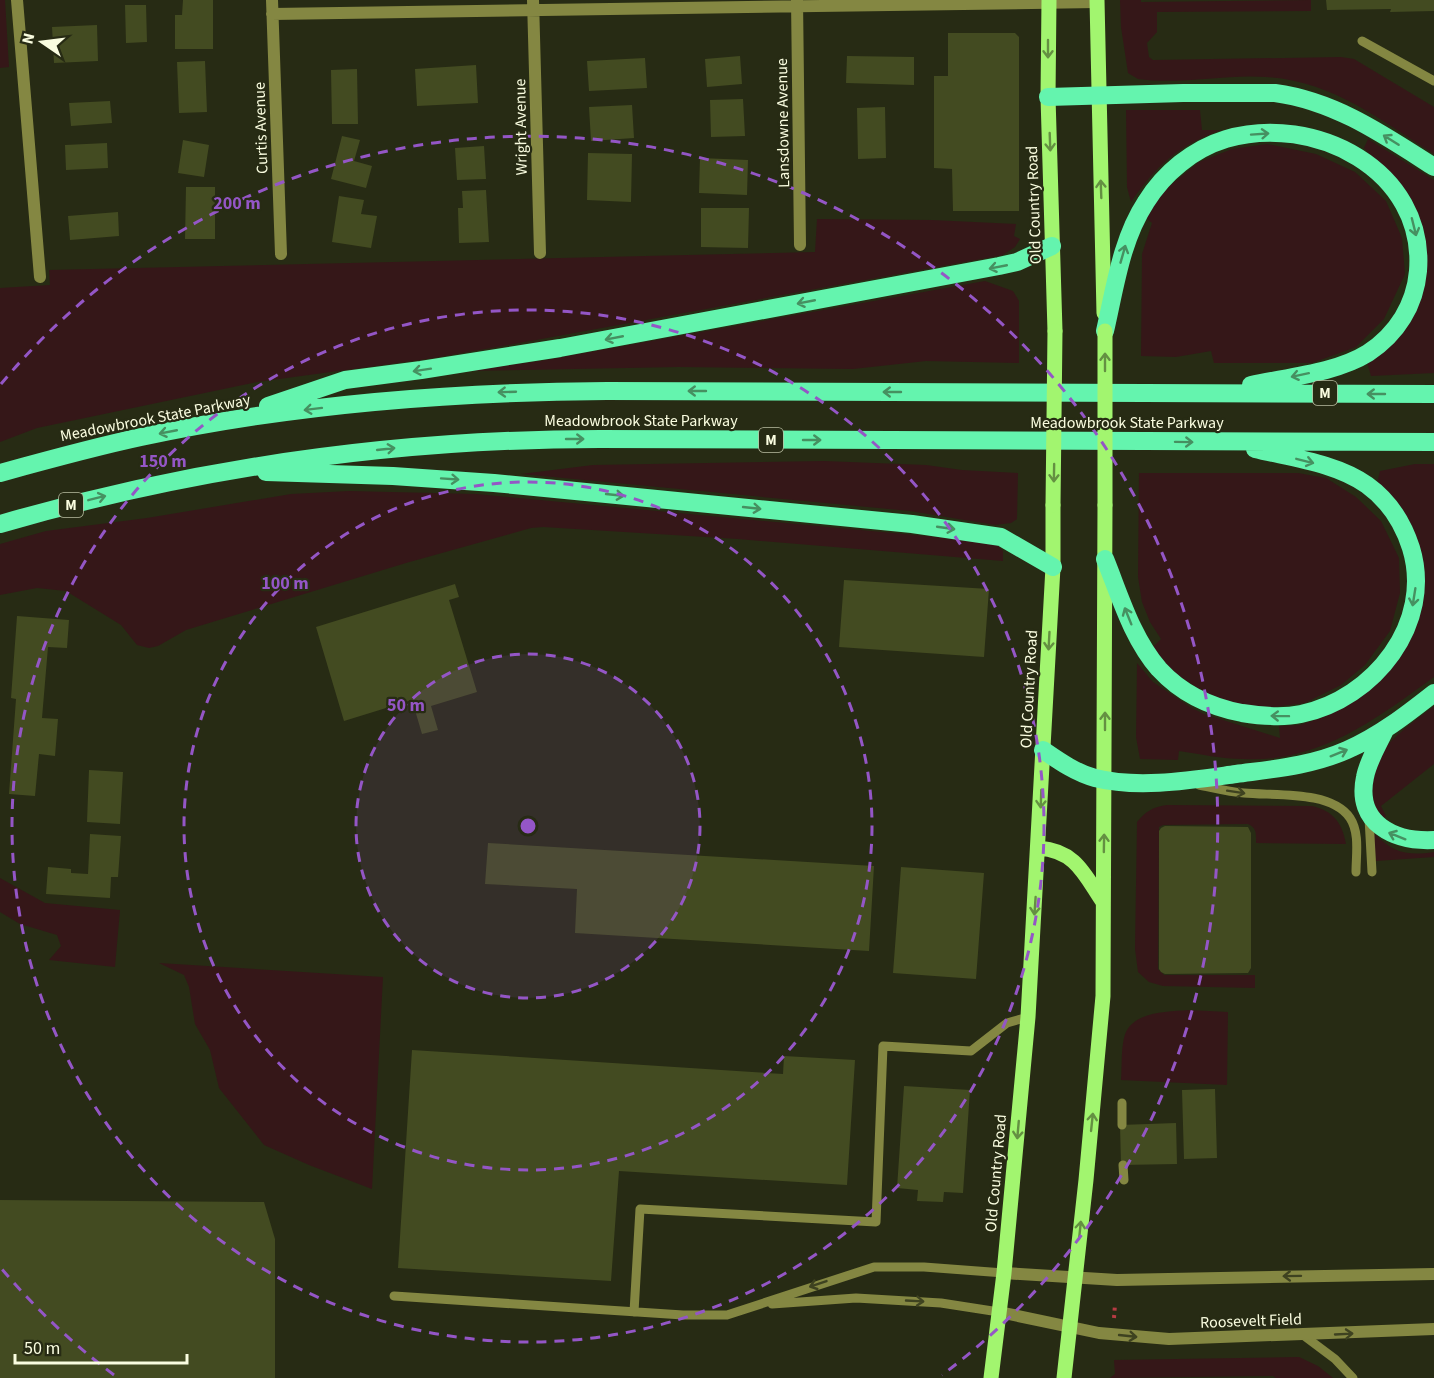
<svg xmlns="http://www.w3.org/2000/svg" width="1434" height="1378" viewBox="0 0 1434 1378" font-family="'Source Sans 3',sans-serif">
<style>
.green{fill:#351718}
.building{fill:#434b21}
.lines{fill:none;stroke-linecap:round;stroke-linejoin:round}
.path{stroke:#b63b43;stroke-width:4;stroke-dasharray:3 4.5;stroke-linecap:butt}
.service{stroke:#848742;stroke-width:9}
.minor{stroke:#848742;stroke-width:12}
.primary{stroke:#a2f56f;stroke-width:15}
.motorway{stroke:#64f4ae;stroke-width:18}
.primary-bridge{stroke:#a2f56f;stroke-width:15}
.oneway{stroke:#649042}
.oneway2{stroke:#469061}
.oneway3{stroke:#3e4220}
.ring{fill:none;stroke:#9456c6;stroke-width:3;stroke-dasharray:10 8}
.labels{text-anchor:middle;stroke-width:4.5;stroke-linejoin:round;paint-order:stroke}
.shield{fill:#272b14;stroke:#bbbea3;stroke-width:1.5}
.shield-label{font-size:15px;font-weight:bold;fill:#fafde0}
.street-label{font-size:16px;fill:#fafde0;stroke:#272b14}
.centre{fill:#9456c6;stroke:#272b14;stroke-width:3}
.ring-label{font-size:18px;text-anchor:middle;font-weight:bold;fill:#9456c6;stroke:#272b14;stroke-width:4.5;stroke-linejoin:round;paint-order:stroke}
</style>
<rect width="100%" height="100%" fill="#272b14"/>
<path class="green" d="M0,0H5L9,67L0,68Z
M1120,0H1141V2L1311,0V11L1157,12V32L1147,43L1149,57L1153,60L1341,57L1354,59L1434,107V154C1380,120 1333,81 1266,77C1224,74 1180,85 1138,79L1128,73L1121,27Z
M1126,110H1200L1202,130H1221C1176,147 1158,164 1131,202L1127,187Z
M1368,139L1434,180V373L1371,376L1367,362L1388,348L1407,328L1421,297L1427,256L1419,221L1409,195L1364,148Z
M1267,144L1316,154L1355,172L1386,201L1402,238L1405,274L1384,319L1356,347L1312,363H1214L1211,351L1176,357L1141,356L1142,254L1152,223L1144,216L1156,197L1199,162L1232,149Z
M817,219L932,220L1016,224L1014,236L1020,239L1015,247L1003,255L514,344L427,359L257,382L37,428L0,442V288L50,285L49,270L815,252Z
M985,281L1013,291L1019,301V363L926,361L853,369L679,367L464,371L540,361Z
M824,461L926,465L962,470L1018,473L1017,519L1011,523L995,525L910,511L521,474L593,465Z
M1415,464H1434V677C1376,719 1319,763 1243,759C1222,759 1200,754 1179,751L1178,760L1140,759L1136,737L1137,663L1153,682L1190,707L1204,714L1280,738L1279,726L1300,725L1326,716L1351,703L1422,600L1377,483L1380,471Z
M1139,473H1298L1326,478L1356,497L1381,521L1399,558L1400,593L1390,631L1365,665L1341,685L1305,703L1273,707L1237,705L1204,692L1173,672L1152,648L1161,639L1150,622L1142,602L1138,577Z
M349,491L476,494L989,542L998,546L1003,551V561L738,539L543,527L531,528L406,563L186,630L158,646L149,648L137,645L121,625L66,591L37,588L0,595V544L46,531L147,518L291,494Z
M1434,706V764L1381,806L1386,816L1383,819C1345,767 1397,735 1434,706Z
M1167,805L1312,806C1333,811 1342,822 1346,844L1256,843C1256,834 1257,828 1248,824L1163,825L1159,827L1158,969L1164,975H1255V988L1163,986L1149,982L1138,972L1135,949L1137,822C1146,811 1153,807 1167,805Z
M1373,834H1375C1393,853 1408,856 1434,852V857L1376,861Z
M0,878L45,903L120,910L115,967L49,960L61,946L57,935L20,924L0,912Z
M159,963L383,977L372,1189L309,1165L264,1145L219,1088L210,1050L195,1024L189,987L184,975Z
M1189,1010L1228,1012L1227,1085L1121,1080C1122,1067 1121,1051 1124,1038C1130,1011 1167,1012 1189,1010Z
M1299,1357L1318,1366L1333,1378H1276L1273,1376L1110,1378L1115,1374L1114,1360Z"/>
<path class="building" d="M183,0H213V49H175V15H182Z
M1326,0H1434V11L1390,12L1391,9L1327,10Z
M125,5H146L147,42L126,43Z
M97,25L98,61L54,63L52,27Z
M948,33H1015L1019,37V211H953L952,169L934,168V76H948Z
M740,56L742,84L707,87L705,59Z
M847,56L914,57V85L846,83Z
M645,58L647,88L589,91L587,61Z
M205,61L207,112L179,113L177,62Z
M476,65L478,103L417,106L415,69Z
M357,69L358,124H332L331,70Z
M743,99L745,136L711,137L710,100Z
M110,101L112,123L71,126L69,103Z
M632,105L634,138L591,141L589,107Z
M885,107L886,158L858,159L857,108Z
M342,136L360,140L354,161L372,166L366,188L331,179Z
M183,140L209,145L204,177L178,173Z
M107,143L108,168L66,170L65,145Z
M484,146L486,179L457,180L455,148Z
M588,153L632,154L631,202L587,200Z
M700,158L748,160L747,195L699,193Z
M186,187H215V239H185Z
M486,190L489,242L459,243L458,208H463L462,191Z
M339,196L364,200L361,214L377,216L371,248L332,242Z
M701,208H749L748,248L701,247Z
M118,212L119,236L70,240L68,216Z
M844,580L989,589L984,657L839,647Z
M455,584L459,597L449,600L477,692L431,706L438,730L422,734L412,700L344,721L316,627Z
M17,616L69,620L67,648L48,647L42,718L58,719L55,756L39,754L35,796L9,794L16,699L11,698Z
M89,770L123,772L120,824L87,822Z
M1165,826L1248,827L1251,833V968L1248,973L1165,974L1161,972L1159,969V831L1161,828Z
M90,834L121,836L118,877H111L110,898L46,894L48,867L71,869V873L88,874Z
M488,843L874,866L869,951L575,933L577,889L485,884Z
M901,867L984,873L976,979L893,973Z
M412,1050L783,1074L784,1056L855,1060L847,1185L619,1171L611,1281L398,1268Z
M904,1086L970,1090L963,1193L944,1192L943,1202L917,1201L918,1190L897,1188Z
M1215,1089L1217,1158L1184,1159L1182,1090Z
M1176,1123L1177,1164L1121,1165L1120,1125Z
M0,1200L264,1202L275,1239V1378H0Z"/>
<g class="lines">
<path class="path" d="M1114,1318L1115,1304"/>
<path class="service" d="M1362,41L1434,81
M1199,785C1214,788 1229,792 1244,793C1274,796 1331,790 1350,818C1360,833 1356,855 1356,872
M1369,818L1372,872
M1122,1125V1103
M1123,1165L1124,1180
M394,1296L683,1315H727L874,1267H924L1004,1273
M772,1304L856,1298L941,1303L999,1312
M634,1312L640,1209L876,1222L883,1046L971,1051L1007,1023L1028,1017
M1303,1335L1335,1359L1353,1378"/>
<path class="minor" d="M17,0L40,277
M272,0L281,254
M533,0L540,253
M797,0L800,245
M272,14L1097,2
M1004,1273L1117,1280L1434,1274
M999,1312L1099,1333L1169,1339L1434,1329"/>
<path class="primary" d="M1049,0L1048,97L1055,331
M1097,0L1104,313
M1039,848C1076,851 1084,874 1103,902
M991,1378L1004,1273L1028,1017L1053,567V505
M1064,1378L1086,1180L1103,996L1105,505"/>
<path class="motorway" d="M1048,97L1183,93H1275C1335,101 1384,135 1434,167
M1105,331C1115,288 1121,240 1146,202C1164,173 1193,149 1226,139C1314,113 1426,170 1418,271C1415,305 1397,334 1368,353C1336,373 1288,377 1251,385
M268,406L345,380L421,370L560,348L999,266L1017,262L1052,246
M266,472L393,476L494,483L912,524L1001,537L1053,567
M0,473C47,460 94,447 141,437C294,404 450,392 607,391L1434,394
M0,524C197,467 395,439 600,439L1434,442
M1105,559C1120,596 1132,638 1159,669C1181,693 1210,707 1242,713C1261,716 1282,718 1301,714C1374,699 1434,623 1411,548C1403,523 1388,500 1367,485C1336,463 1292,458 1255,449
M1385,730C1378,745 1368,761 1365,777C1355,824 1395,842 1434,840
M1043,750C1059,761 1076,773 1095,778C1139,789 1192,780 1236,774C1273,769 1311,766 1347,750C1379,736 1406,715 1434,693"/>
<path class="primary-bridge" d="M1105,331V505
M1053,505L1055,331"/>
</g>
<defs><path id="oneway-shaft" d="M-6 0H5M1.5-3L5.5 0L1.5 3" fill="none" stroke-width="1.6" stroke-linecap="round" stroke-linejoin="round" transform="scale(1.5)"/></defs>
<g class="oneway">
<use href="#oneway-shaft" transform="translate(1048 49) rotate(90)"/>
<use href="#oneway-shaft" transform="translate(1050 142) rotate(88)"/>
<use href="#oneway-shaft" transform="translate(1101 189) rotate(-92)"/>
<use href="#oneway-shaft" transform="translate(1105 362) rotate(-90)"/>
<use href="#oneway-shaft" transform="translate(1054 473) rotate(91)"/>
<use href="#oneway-shaft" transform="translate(1049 641) rotate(93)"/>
<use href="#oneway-shaft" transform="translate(1105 721) rotate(-90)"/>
<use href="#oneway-shaft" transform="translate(1041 799) rotate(92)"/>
<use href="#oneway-shaft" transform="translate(1104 843) rotate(-89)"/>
<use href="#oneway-shaft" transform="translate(1035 906) rotate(94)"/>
<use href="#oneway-shaft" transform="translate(1092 1122) rotate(-84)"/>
<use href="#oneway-shaft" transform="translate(1018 1130) rotate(95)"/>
<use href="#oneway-shaft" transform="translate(1080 1230) rotate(-84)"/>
</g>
<g class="oneway2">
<use href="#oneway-shaft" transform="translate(1260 134) rotate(-4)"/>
<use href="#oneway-shaft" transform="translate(1391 140) rotate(-148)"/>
<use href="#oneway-shaft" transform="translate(1414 227) rotate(76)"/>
<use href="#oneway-shaft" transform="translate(1123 254) rotate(-74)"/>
<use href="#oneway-shaft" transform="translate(998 267) rotate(169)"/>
<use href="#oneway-shaft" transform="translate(806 302) rotate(169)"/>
<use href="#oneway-shaft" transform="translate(614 338) rotate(169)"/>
<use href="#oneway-shaft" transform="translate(422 370) rotate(171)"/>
<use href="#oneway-shaft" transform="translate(1300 375) rotate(168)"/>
<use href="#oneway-shaft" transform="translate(697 391) rotate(-180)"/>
<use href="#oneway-shaft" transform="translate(507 392) rotate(178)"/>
<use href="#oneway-shaft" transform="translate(892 392) rotate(-180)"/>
<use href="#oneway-shaft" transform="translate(1376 394) rotate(-180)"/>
<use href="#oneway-shaft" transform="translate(313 409) rotate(173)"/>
<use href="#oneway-shaft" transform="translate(168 432) rotate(169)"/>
<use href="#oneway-shaft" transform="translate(575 439)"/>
<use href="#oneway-shaft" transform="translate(812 440)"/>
<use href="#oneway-shaft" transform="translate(1184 442) rotate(1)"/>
<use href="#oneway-shaft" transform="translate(386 449) rotate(-6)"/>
<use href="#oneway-shaft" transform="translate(1305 461) rotate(14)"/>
<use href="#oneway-shaft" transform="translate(450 479) rotate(4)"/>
<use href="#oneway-shaft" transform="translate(615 495) rotate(6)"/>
<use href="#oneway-shaft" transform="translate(97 498) rotate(-14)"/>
<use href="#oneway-shaft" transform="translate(752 508) rotate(6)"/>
<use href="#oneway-shaft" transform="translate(946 528) rotate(8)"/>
<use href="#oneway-shaft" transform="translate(1414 597) rotate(99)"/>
<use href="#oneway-shaft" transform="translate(1128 616) rotate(-112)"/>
<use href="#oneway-shaft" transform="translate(1280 716) rotate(-179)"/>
<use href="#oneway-shaft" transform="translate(1339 753) rotate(-22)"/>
<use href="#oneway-shaft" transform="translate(1397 836) rotate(-158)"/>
</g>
<g class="oneway3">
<use href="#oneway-shaft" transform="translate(1236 792) rotate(9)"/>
<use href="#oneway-shaft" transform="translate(1292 1276) rotate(179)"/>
<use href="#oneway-shaft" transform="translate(818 1284) rotate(161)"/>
<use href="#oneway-shaft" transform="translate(915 1301) rotate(3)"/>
<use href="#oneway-shaft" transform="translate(1344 1334) rotate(-3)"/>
<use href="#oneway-shaft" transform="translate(1128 1336) rotate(6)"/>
</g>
<circle cx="528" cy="826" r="172" fill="#9456c6" fill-opacity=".12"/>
<g class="ring">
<circle cx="528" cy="826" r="172"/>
<circle cx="528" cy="826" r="344"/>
<circle cx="528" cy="826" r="516"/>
<path d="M114 1375A688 688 0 0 1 1 1268M1 384A688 688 0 1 1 942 1375"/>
</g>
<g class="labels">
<g class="shield">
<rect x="1313" y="381" width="24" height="24" rx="4.5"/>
<rect x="759" y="428" width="24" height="24" rx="4.5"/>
<rect x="59" y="493" width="24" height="24" rx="4.5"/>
</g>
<g class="shield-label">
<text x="1325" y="398">M</text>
<text x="771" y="445">M</text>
<text x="71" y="510">M</text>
</g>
<g class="street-label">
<text transform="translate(782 123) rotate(-91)" y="6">Lansdowne Avenue</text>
<text transform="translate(520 127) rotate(-91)" y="6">Wright Avenue</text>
<text transform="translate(260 128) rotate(-92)" y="6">Curtis Avenue</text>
<text transform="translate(1033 205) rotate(-92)" y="6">Old Country Road</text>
<text transform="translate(155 417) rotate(-11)" y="6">Meadowbrook State Parkway</text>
<text x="641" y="426">Meadowbrook State Parkway</text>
<text x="1127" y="428">Meadowbrook State Parkway</text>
<text transform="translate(1028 689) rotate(-87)" y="6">Old Country Road</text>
<text transform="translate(995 1173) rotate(-85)" y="6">Old Country Road</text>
<text transform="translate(1251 1320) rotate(-2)" y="6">Roosevelt Field</text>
</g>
</g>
<circle cx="528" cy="826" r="9" class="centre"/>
<g class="ring-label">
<text x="237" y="209">200 m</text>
<text x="163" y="467">150 m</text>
<text x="285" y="589">100 m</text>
<text x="406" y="711">50 m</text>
</g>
<g transform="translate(42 42) rotate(284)" stroke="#272b14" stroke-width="4.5" paint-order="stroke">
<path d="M0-4.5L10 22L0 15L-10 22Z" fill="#fafde0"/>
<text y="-9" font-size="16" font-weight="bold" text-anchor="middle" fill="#fafde0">N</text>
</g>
<path d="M15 1354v9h172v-9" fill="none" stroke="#fafde0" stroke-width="3"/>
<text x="24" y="1354" font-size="18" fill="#fafde0" stroke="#272b14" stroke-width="4.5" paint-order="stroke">50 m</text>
</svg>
